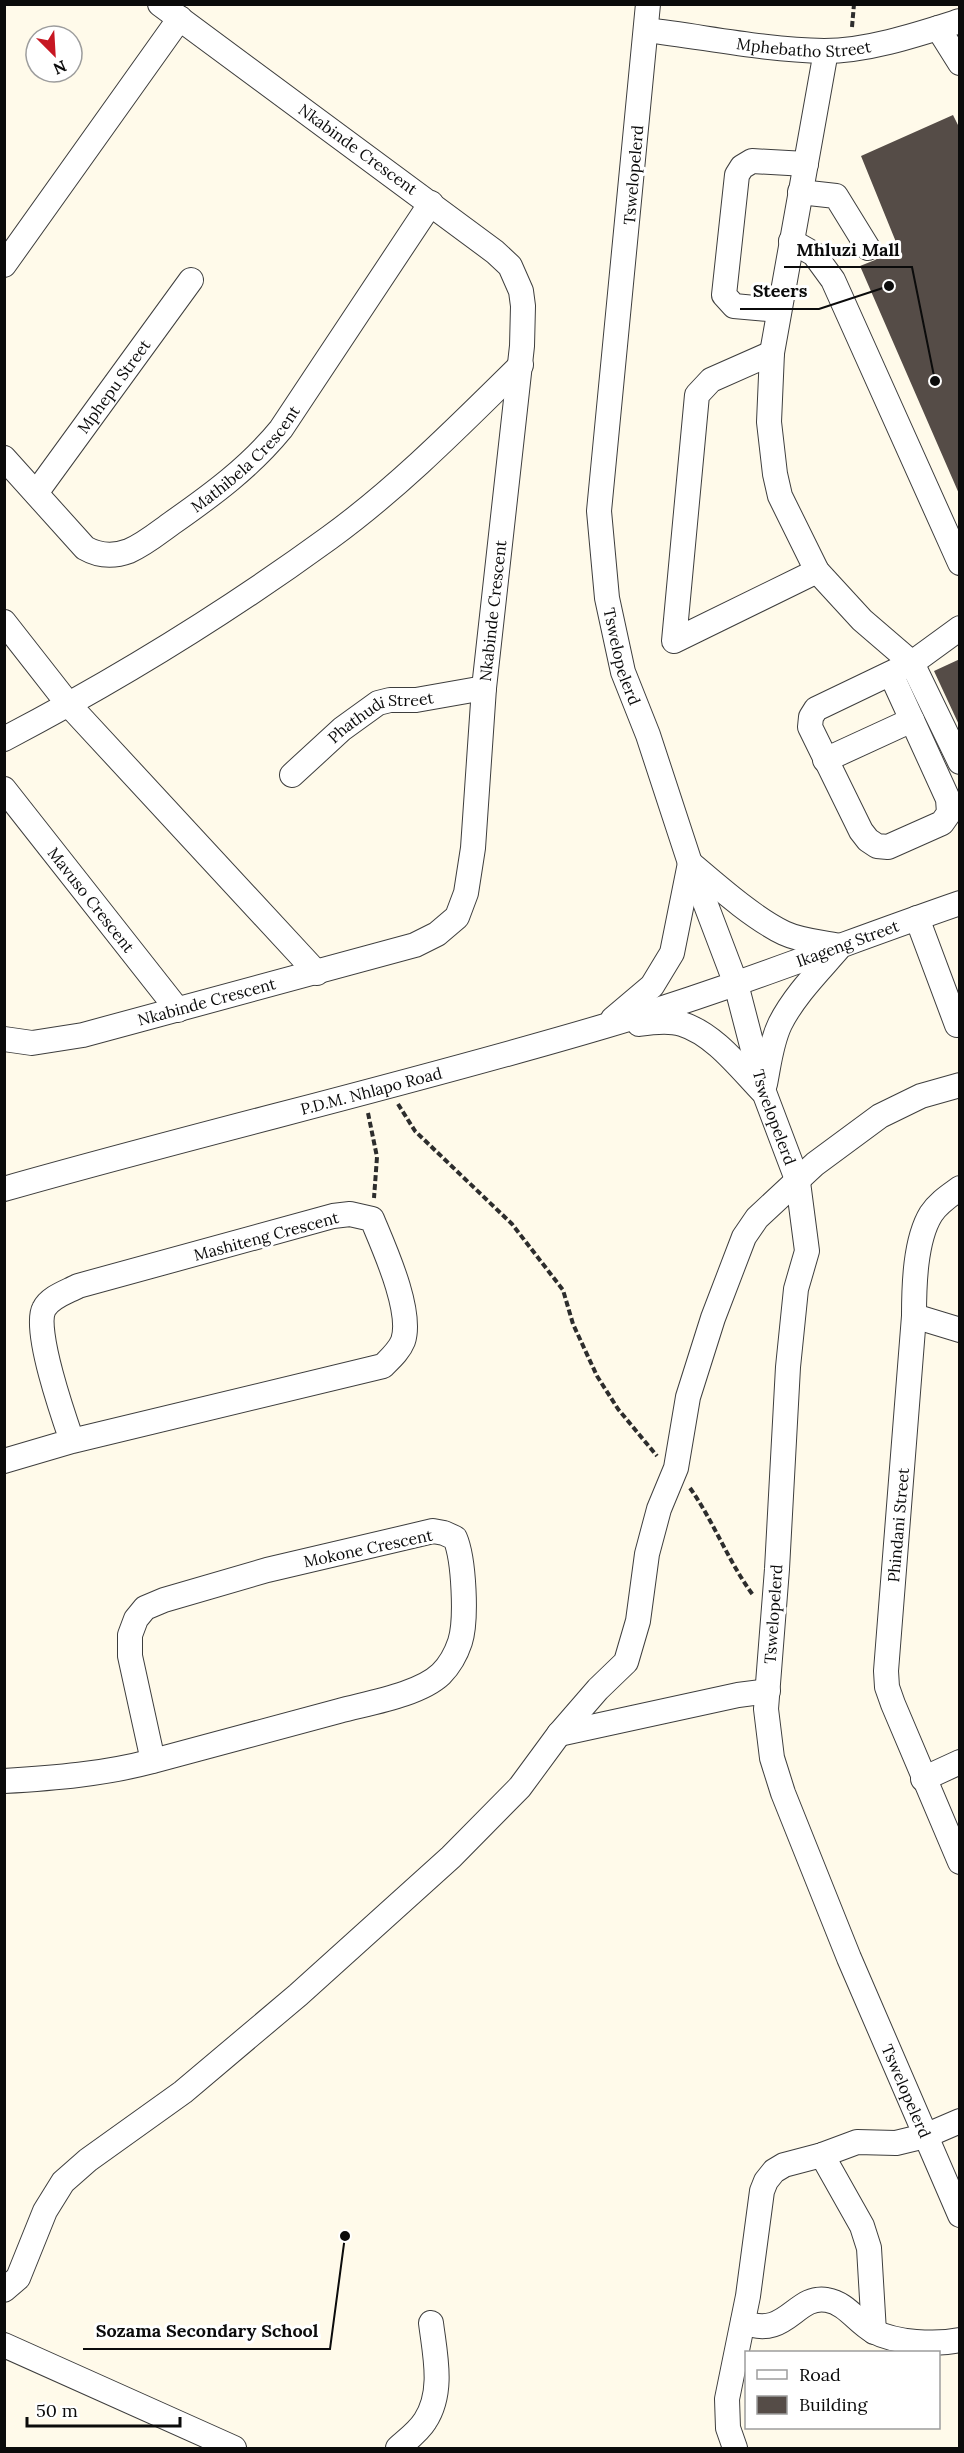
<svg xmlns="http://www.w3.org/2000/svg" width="964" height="2453" viewBox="0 0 964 2453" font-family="Lora,serif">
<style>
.building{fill:#554c47}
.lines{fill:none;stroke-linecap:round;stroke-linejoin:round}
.minor-casing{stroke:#3e3e3e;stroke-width:26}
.path{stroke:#2d2d2d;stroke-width:4;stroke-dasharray:6 3;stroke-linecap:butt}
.minor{stroke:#fff;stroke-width:24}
.labels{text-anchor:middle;stroke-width:6;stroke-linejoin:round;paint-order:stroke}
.street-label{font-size:16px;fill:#0b0b0b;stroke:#fff}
.leader{fill:none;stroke:#0b0b0b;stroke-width:2}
.callout-dot{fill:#0b0b0b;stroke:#fff;stroke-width:2}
.callout-label{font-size:18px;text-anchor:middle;font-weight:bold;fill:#0b0b0b;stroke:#fff;stroke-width:6;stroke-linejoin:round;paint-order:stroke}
</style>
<rect width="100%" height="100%" fill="#fffaea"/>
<path class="building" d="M953,115L960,129V496L860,266L875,260L898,247L861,156Z
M960,659V727L934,671Z"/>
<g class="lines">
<g class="minor-casing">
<g id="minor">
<path id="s1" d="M648,4L599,511L607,598L623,672L648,735L690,863L736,984L764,1092L798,1182L807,1251L796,1289L788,1367L777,1569L766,1709L772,1758L783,1793L849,1958L960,2215"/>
<path d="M938,28L960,63"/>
<path id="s2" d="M646,30C705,37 765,50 824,51C868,51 919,34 960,21"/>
<path d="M826,51L772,353L769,422L775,474L780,496L817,571L862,620L912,663L960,762"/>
<path d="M800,192L836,196L868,248"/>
<path d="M791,241L814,254L833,280L960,563"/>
<path d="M4,265L180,18"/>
<path d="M778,310L734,306L724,295L737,175L742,167L752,161L806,164"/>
<path d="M772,353L711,380L697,395L674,641L817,571"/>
<path id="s3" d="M4,458L85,548C99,556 113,557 129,551C145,544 158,533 172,523C212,495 250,467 281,429L431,203"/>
<path id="s4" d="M36,493L191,280"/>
<path d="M4,622L69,705L317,973"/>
<path d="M891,674L948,799L949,813L942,823L888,847L877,846L868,840L861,831L810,727L811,717L816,709L912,663L960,628"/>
<path d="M4,739C117,680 226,613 329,538C398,488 460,425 521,365"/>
<path d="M825,760L912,720"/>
<path id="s5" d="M292,775L342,729L378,703L390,700H416L484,688"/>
<path id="s6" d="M4,789L178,1010"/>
<path d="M917,918L957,1025"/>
<path d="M613,1019L652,986L672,953L690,863C716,885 753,918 784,933C801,941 821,942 839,946"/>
<path d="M639,1024C652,1022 669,1020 682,1024C714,1034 739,1067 762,1091"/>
<path id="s7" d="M4,1039L32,1043L83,1035L415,945L437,934L457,917L466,893L473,848L484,688L522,346L523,306L521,291L510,266L495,252L160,4"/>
<path d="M765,1084C769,1064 771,1043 780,1024C794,996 818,972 838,949"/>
<path d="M960,1188C949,1196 938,1203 931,1214C915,1240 914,1286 914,1316L886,1671L887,1687L893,1704L960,1862"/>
<path id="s8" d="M4,1189C204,1132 406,1085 605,1026C725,991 841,944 960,903"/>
<path d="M914,1316L960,1330"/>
<path d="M4,1461L72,1441L383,1366C391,1358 399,1351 403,1341C413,1311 384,1248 372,1219L350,1214L333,1216L78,1286C67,1292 50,1297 44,1309C33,1329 64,1418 72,1441"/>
<path d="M559,1734L738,1695L768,1691"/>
<path d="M923,1779L960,1762"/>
<path d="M4,1781C55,1778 104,1774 153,1761C215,1744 277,1728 339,1711C368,1703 419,1695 441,1674C450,1665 456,1654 460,1642C467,1620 464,1559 455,1538L444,1533L433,1531L267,1570L164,1600L145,1608L136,1619L130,1635V1656L153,1761"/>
<path d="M822,2155L862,2226L869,2248L874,2332"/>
<path d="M4,2290L18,2278L45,2211L63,2182L88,2160L183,2092L298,1995L451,1857L520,1787L559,1734L598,1689L626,1662L638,1621L647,1554L659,1509L676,1468L688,1397L713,1318L744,1237L757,1218L815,1164L880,1116L921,1096L960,1085"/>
<path d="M743,2322C787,2340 795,2294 827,2300C846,2303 857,2322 873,2331C895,2343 936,2345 960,2340"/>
<path d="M4,2345L234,2448"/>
<path d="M398,2448C407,2440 419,2431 425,2421C444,2392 435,2355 431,2323"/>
<path d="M735,2448L728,2428L727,2399L748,2296L762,2191L766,2181L774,2171L784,2165L822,2155L857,2142L896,2143L925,2136L960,2121"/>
</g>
</g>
<path class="path" d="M852,27L854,4
M398,1104L415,1131L512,1224L563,1290L573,1324L597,1376L618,1409L657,1456
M368,1113L377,1157L374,1198
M690,1488C714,1522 728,1561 753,1595"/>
<use href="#minor" class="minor"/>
</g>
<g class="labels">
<g class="street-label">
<text dy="6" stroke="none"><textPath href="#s2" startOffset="159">Mphebatho Street</textPath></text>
<text transform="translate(358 149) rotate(36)" y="6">Nkabinde Crescent</text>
<text transform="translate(633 175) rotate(-85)" y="6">Tswelopelerd</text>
<text dy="6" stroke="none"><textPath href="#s4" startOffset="132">Mphepu Street</textPath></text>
<text dy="6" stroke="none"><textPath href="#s3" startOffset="316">Mathibela Crescent</textPath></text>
<text dy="6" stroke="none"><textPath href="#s7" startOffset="784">Nkabinde Crescent</textPath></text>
<text dy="6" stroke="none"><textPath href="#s1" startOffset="657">Tswelopelerd</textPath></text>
<text dy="6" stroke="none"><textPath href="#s5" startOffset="110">Phathudi Street</textPath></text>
<text dy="6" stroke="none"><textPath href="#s6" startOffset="141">Mavuso Crescent</textPath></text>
<text dy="6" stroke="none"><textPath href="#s8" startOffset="879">Ikageng Street</textPath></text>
<text dy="6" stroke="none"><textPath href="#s7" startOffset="208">Nkabinde Crescent</textPath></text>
<text dy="6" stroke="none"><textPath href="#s8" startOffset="380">P.D.M. Nhlapo Road</textPath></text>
<text dy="6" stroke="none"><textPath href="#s1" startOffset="1143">Tswelopelerd</textPath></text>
<text transform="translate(266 1236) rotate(-15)" y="6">Mashiteng Crescent</text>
<text transform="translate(898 1525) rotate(-85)" y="6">Phindani Street</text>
<text transform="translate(368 1548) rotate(-12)" y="6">Mokone Crescent</text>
<text transform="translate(773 1614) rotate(-86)" y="6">Tswelopelerd</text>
<text dy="6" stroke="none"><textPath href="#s1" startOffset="2151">Tswelopelerd</textPath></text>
</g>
</g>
<path class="leader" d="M935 381L912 267H784M889 286L819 309H740M345 2236L330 2349H83"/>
<g class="callout-dot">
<circle cx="935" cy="381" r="6"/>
<circle cx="889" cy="286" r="6"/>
<circle cx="345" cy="2236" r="6"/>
</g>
<g class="callout-label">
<text x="848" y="256">Mhluzi Mall</text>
<text x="780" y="297">Steers</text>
<text x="207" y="2337">Sozama Secondary School</text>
</g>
<rect width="964" height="2453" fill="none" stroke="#0b0b0b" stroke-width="12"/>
<rect x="745" y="2351" width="195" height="78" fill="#ffffff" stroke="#9d9d9d" stroke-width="1.5"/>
<rect x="757" y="2370" width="30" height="9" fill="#ffffff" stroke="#9d9d9d" stroke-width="1.5"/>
<text x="799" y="2381" font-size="18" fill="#0b0b0b">Road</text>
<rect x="757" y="2396" width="30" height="18" fill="#554c47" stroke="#9d9d9d" stroke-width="1.5"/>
<text x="799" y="2411" font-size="18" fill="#0b0b0b">Building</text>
<g transform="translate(54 54) rotate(156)"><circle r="28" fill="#ffffff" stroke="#9d9d9d" stroke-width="1.5"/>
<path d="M0-4.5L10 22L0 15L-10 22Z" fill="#c71722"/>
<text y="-9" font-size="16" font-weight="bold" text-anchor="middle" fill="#0b0b0b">N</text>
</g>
<path d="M27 2417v9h153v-9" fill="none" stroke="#0b0b0b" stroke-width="3"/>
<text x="36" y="2417" font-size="18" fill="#0b0b0b" stroke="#ffffff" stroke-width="4.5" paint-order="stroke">50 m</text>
</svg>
